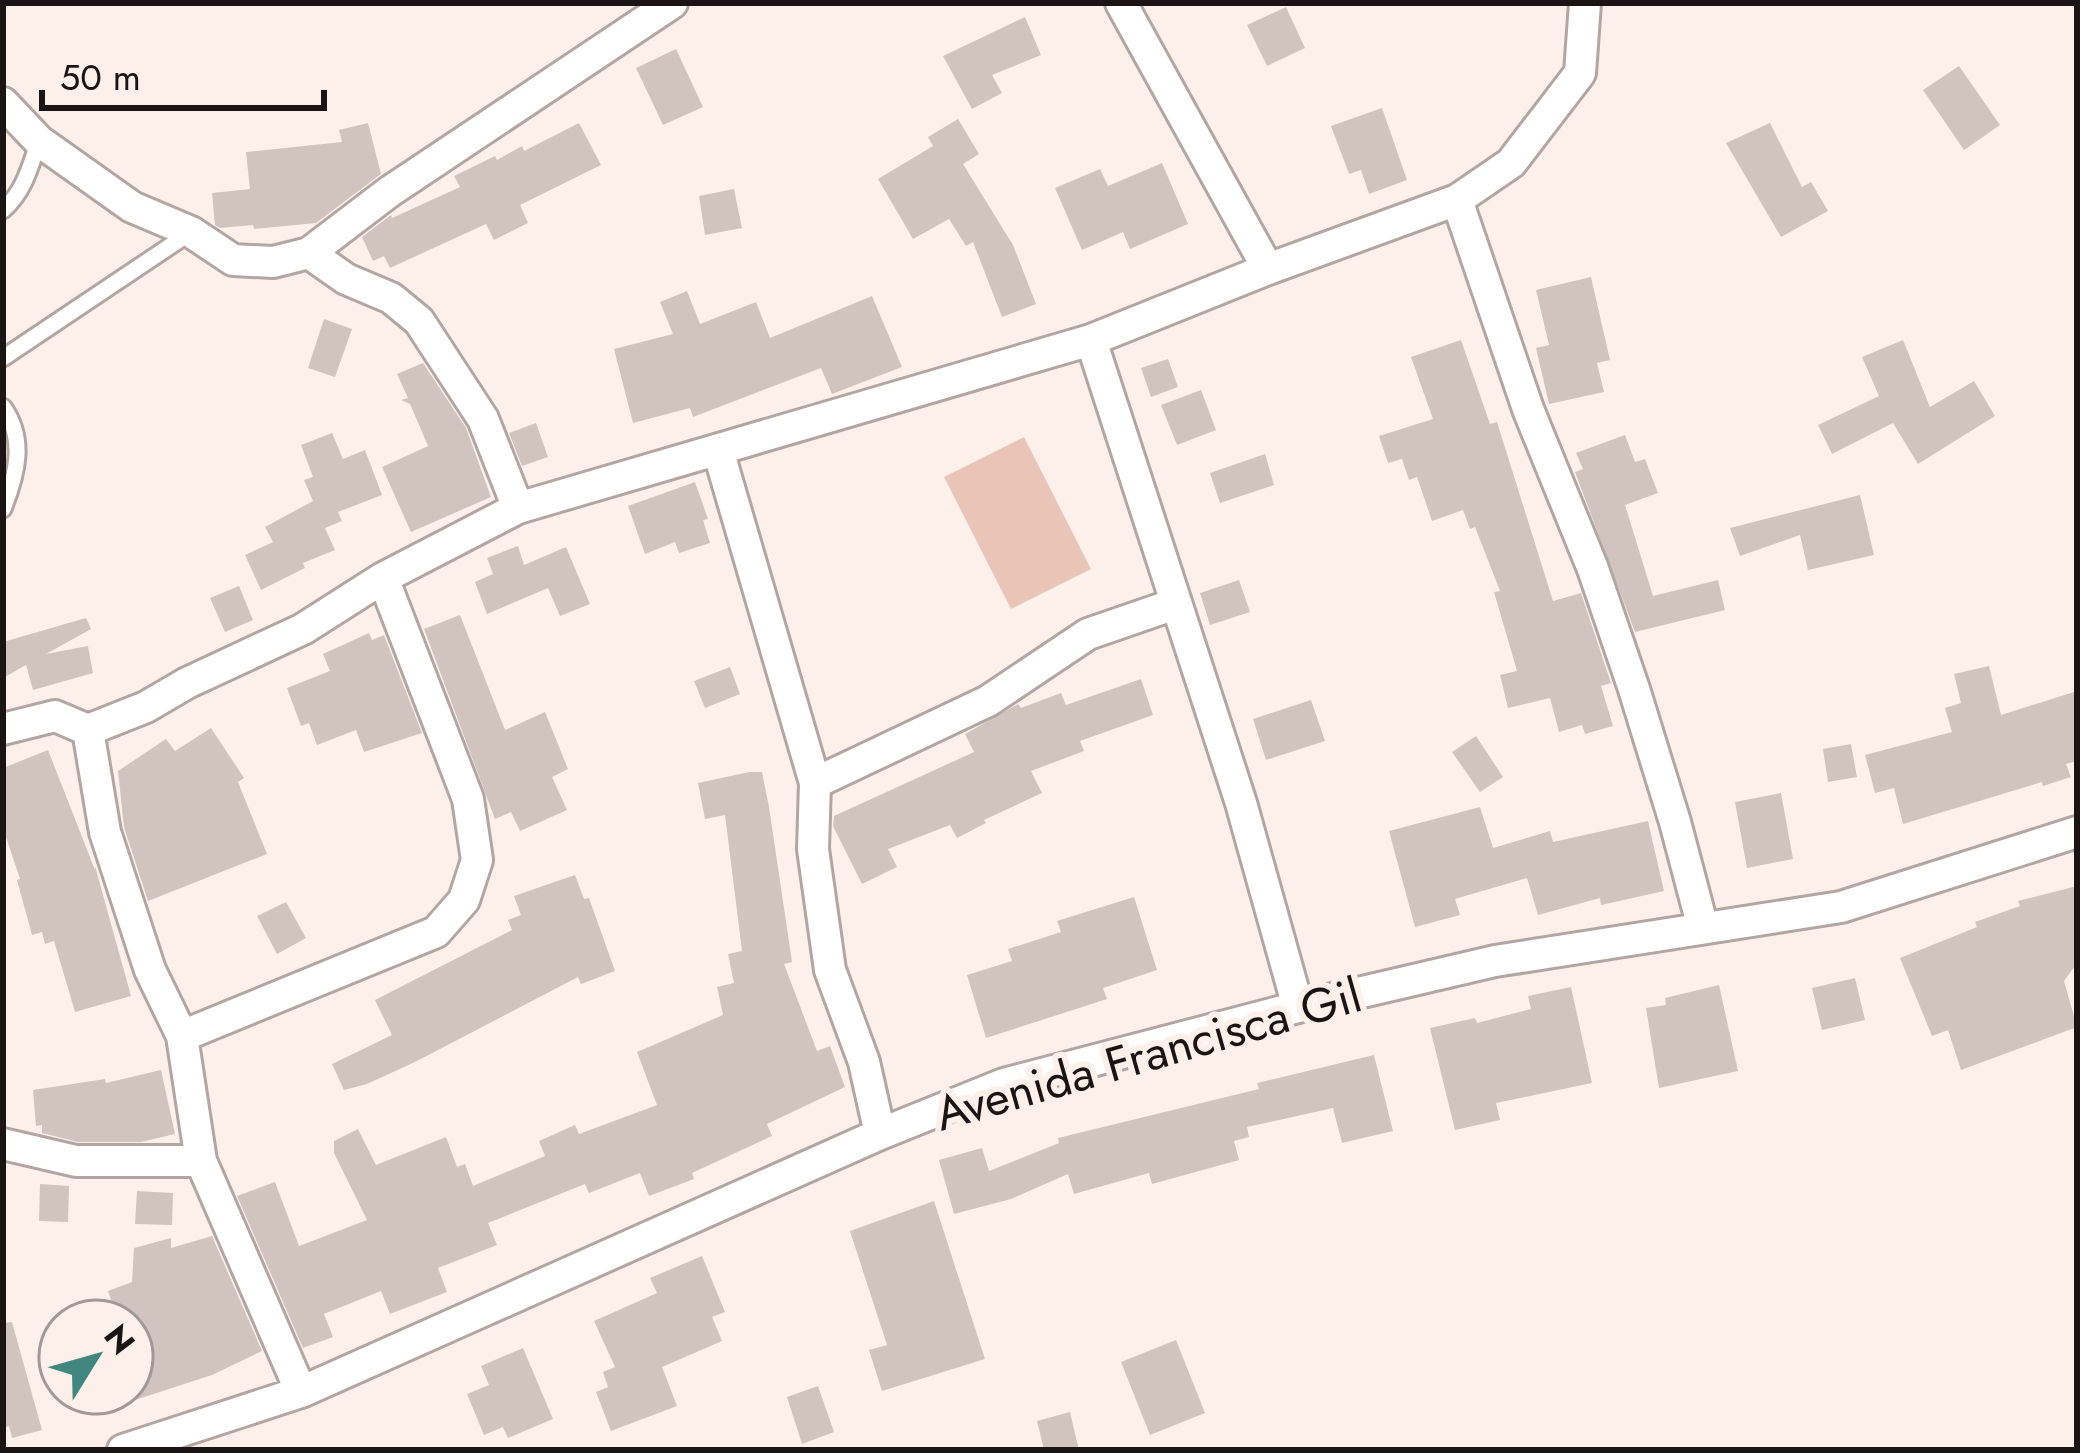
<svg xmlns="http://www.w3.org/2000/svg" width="2080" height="1453" viewBox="0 0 2080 1453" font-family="Jost,sans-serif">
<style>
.green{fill:#eac5b7}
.building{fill:#d1c4bf}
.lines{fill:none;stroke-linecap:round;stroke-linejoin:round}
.lane-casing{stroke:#b3a6a2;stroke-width:21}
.street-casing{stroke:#b3a6a2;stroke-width:36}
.lane{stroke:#fff;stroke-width:15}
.street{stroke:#fff;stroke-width:30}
.labels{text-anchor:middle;stroke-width:12;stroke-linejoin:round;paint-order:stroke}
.street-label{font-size:48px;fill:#1a1514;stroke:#fdf0eb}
</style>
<rect width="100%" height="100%" fill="#fdf0eb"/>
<path class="green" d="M1024,437L1091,569L1011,609L944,477Z"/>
<path class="building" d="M1286,7L1305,48L1267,66L1247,25Z
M1025,17L1041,55L992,75L1002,93L972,109L943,56Z
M676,49L703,107L663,125L636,68Z
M1959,66L2000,125L1964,150L1923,90Z
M1382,108L1407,180L1369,194L1361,170L1349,174L1331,126Z
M958,119L979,154L963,164L1013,245L1036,304L1002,317L973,242L966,246L949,219L913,239L878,179L933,146L928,137Z
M368,123L381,174L316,223L254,229L253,225L220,228L215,225L212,193L250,189L246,152L342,142L339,130Z
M579,123L601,165L520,205L528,223L494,240L486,224L390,268L384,256L373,261L362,237L391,215L392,218L460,187L454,176L495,156L497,160L522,146L524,151Z
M1770,123L1802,187L1811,182L1828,211L1781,237L1726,143Z
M1162,163L1188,224L1130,249L1123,232L1082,250L1055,188L1100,169L1108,186Z
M734,189L742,228L705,235L699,196Z
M1591,277L1610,360L1597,363L1604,392L1549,404L1536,348L1549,345L1536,290Z
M687,291L700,324L756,302L770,338L872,296L902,367L832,394L821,368L693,417L690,408L633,423L614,349L673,334L660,302Z
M324,319L352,329L335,377L308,368Z
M1461,340L1490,424L1497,422L1553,601L1581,593L1611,683L1601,686L1613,726L1585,734L1582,725L1559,732L1550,698L1508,708L1500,675L1517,671L1494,592L1500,591L1475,527L1470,529L1463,510L1432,521L1417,477L1409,480L1402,459L1388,463L1379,436L1433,419L1411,357Z
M1903,340L1930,407L1974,381L1995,416L1918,464L1893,423L1832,454L1818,425L1879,396L1862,357Z
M1168,359L1178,387L1151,397L1141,368Z
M423,363L466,428L491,497L411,532L382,467L428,446L410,404L401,400L408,398L397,374Z
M1201,390L1216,430L1177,445L1161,405Z
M536,423L548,457L522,466L509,433Z
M332,433L343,459L365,450L382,495L338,512L342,521L325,528L335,550L303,563L305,568L261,590L245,555L273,542L265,527L313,501L304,480L313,477L301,445Z
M1625,435L1635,462L1645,459L1658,493L1625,505L1653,596L1718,580L1725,610L1635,632L1575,472L1583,469L1576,453Z
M1265,454L1274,485L1220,503L1210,473Z
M695,482L708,519L703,520L710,543L679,553L675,542L645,554L628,506Z
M1860,495L1874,555L1808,570L1800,535L1740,556L1730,528Z
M518,546L524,565L566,547L590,604L560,616L548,588L487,614L475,582L493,574L487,558Z
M1239,580L1250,612L1210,625L1200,593Z
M239,586L253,620L225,632L210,598Z
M460,615L505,730L545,712L568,769L552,777L567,810L520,831L511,812L495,819L424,629Z
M86,618L91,629L46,654L88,646L93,673L33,690L26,665L3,678V642Z
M369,633L372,640L384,635L422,733L364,752L356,730L317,745L309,723L301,726L287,688L330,671L323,654Z
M1989,666L2001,715L2077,691V761L2066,764L2071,777L2043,786L2042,782L1903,824L1894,788L1875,793L1865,755L1952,732L1945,708L1961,703L1954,674Z
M730,667L740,694L705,708L694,681Z
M1141,679L1153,715L1080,741L1084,751L1031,771L1042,793L984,820L986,823L957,838L950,825L888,849L897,867L862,884L833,826L834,816L974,752L965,734L1018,704L1021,708L1061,693L1066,705Z
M1311,700L1325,741L1266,760L1253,719Z
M211,728L244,778L238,782L267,854L148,901L124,827L118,771L166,739L175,751Z
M1476,736L1503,777L1480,792L1452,752Z
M1851,744L1857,777L1828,782L1823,749Z
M48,750L95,870V866L131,996L75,1012L54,941L45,944L42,932L32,935L17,880L20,879L3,828V768Z
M749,772H762L769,807L792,962L784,964L817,1051L830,1046L845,1087L767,1124L772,1136L692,1173L694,1179L649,1196L640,1173L589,1193L585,1184L488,1223L497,1245L438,1268L447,1292L390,1314L381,1291L324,1314L333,1337L303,1348L237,1196L275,1182L299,1246L367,1220L334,1153V1141L358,1129L376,1165L446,1137L457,1167L465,1164L473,1186L545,1156L539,1141L575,1125L579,1134L657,1105L637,1052L723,1015L717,987L734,983L728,954L742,951L725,815L705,819L698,783Z
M1781,793L1793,859L1747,868L1735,802Z
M1480,807L1493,848L1550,831L1553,842L1648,821L1664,891L1601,905L1600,898L1538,915L1527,878L1455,899L1460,915L1415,927L1389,831Z
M575,875L584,899L589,898L615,971L581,984L578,977L417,1061L367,1084L344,1090L332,1064L392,1035L375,1000L512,930L508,920L521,915L514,896Z
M2077,886V963L2064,981L2077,1027L1961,1070L1948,1030L1932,1036L1900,958L1977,927L1975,922L2020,906L2018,901Z
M1134,897L1157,970L1103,988L1107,999L986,1038L967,975L1012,961L1008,949L1061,932L1057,921Z
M286,902L306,938L277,954L257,916Z
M1855,978L1865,1020L1822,1030L1812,988Z
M1719,985L1738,1071L1659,1088L1646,1008L1666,1005L1665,998Z
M1571,987L1592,1083L1496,1103L1500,1120L1455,1130L1430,1028L1475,1018L1477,1023L1531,1009L1528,996Z
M1374,1055L1393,1131L1342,1143L1333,1108L1247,1127L1249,1137L1234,1141L1239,1160L1152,1184L1149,1173L1074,1194L1068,1174L1011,1199L954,1214L939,1160L982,1148L989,1171L1059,1143L1058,1138L1259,1089L1257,1083Z
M161,1070L175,1134L141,1142H78L42,1133V1125L36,1126L33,1090L105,1079L106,1083Z
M40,1184L69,1186L68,1222L39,1221Z
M137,1191L173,1193L172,1225L135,1224Z
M934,1201L985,1359L882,1391L869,1350L887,1345L850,1231Z
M212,1236L262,1351L212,1375L132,1401V1321H118L108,1291L132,1282L134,1248L171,1238V1248Z
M702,1256L725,1312L712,1317L722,1341L662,1367L677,1406L611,1431L596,1392L608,1387L603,1372L615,1367L594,1321L657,1293L650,1278Z
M12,1322L42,1430L12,1438L9,1426L3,1428V1323Z
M1176,1340L1205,1413L1150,1435L1121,1362Z
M523,1348L553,1419L508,1438L503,1427L484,1435L467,1394L489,1385L481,1366Z
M818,1386L834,1432L802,1444L787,1397Z
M1070,1412L1079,1450H1044L1037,1421Z"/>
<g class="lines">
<g class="lane-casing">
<path id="lane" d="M3,210C24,192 30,167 39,141
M3,358L191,232
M3,407C26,439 17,474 3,509"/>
</g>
<g class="street-casing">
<path id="street" d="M1121,3L1268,269
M3,103L39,141L132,207L191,232L233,260L273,262L309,253L346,279L391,298L419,321L483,419L518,508
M1457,200L1528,409L1593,569L1634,689L1675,822L1703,928
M309,253L389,192L672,3
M1091,340L1241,803L1298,1007
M718,450L815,783L813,849L830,970L864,1062L880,1134
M3,729L55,716L88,730L146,707L187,683L303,629L383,578L518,508L1091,340L1268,269L1457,200L1511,163L1580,73L1585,3
M88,730L105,832L150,970L182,1036L201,1161L301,1392
M815,783L988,701L1088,634L1175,604
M182,1036L436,932L464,900L477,860L468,799L383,578
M3,1144L76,1161H201
M123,1450L301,1392L880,1134L1004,1084L1298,1007L1495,961L1841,907L2077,832"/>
</g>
<use href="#lane" class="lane"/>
<use href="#street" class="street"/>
</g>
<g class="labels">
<g class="street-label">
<text transform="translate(1148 1054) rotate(-16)" y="17">Avenida Francisca Gil</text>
</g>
</g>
<rect width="2080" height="1453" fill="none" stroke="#1a1514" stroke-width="12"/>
<g transform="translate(96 1357) rotate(53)"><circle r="57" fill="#fdf0eb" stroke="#a29895" stroke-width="3"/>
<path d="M0-9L21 45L0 30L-21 45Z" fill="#41877f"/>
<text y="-18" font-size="33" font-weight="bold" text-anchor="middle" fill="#1a1514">N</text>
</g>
<path d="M42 90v18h282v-18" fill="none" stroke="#1a1514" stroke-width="6"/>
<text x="60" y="90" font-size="36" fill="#1a1514" stroke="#fdf0eb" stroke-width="9" paint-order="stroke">50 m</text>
</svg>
